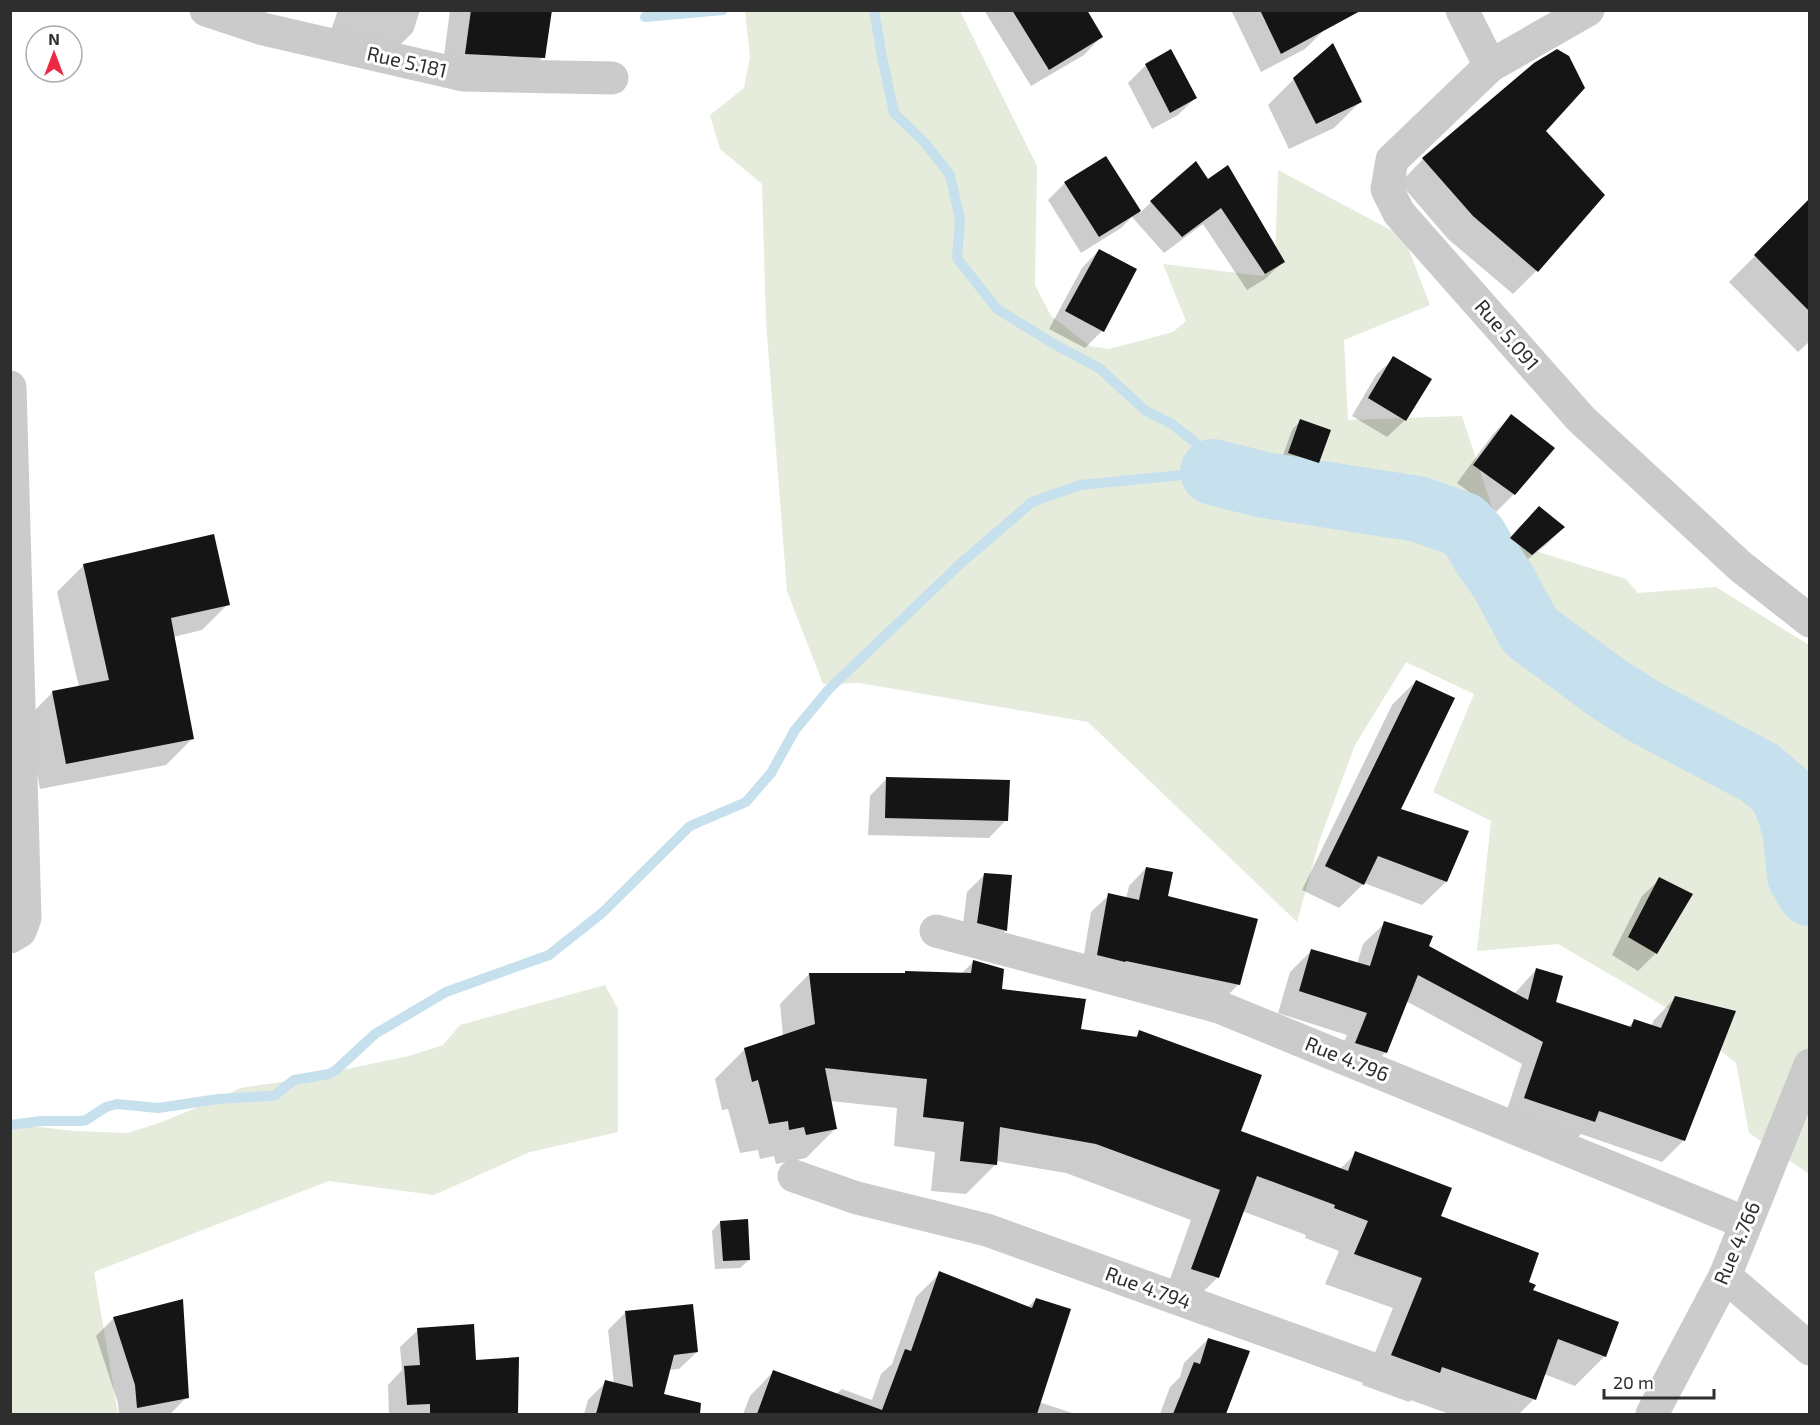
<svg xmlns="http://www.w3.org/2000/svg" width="1820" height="1425" viewBox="0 0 1820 1425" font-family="'Exo 2',sans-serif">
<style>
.green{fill:#e5ecdb}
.shadow{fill:#0003}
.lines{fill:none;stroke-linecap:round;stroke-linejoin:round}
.stream{stroke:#c6e0ed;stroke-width:10}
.river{stroke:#c6e0ed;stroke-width:66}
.building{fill:#151515}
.minor{stroke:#cbcbcb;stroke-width:33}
.tertiary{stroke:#cbcbcb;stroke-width:33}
.labels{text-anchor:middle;stroke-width:6;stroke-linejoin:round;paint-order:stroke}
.street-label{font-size:20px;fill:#2e2e2e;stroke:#fff}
</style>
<rect width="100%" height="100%" fill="#fff"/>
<path class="green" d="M745,11H960L1037,166L1035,285L1051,316L1090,346L1109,349L1173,332L1186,321L1163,264L1263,276L1275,265L1278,170L1404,237L1430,305L1344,340L1348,420L1462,416L1503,541L1626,579L1638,593L1716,587L1809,645V1174L1749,1133L1736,1063L1669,1009L1558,944L1477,951L1491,821L1433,792L1474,694L1406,662L1355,745L1320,839L1297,922L1088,722L859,683L823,684L787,591L766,322L762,184L720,149L710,115L744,88L750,57Z
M605,985L618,1009V1132L530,1152L434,1195L329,1181L94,1272L118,1414H11L12,1124L75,1131L127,1133L159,1123L218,1099L240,1088L294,1080L409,1056L443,1045L460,1025Z"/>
<path class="shadow" d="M338,10H420L413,32L390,55L329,36Z
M450,10H550L543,57L518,82L441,79Z
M984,10H1085L1101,37L1084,55L1031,86Z
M1231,10H1316L1325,29L1305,49L1261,72Z
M1146,65L1195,98L1178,115L1152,129L1128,83Z
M1294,79L1360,102L1334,128L1289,149L1268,105Z
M1544,131L1537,270L1513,294L1448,239L1400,183L1423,159Z
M1105,158L1140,213L1151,202L1208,181L1283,262L1265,279L1247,290L1203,224L1164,253L1132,217L1121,228L1081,253L1048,200L1065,183Z
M1801,210L1810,219V341L1798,352L1729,282Z
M1099,250L1102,331L1085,348L1049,329L1082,268Z
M1394,358L1405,420L1387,437L1352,416L1376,375Z
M1511,416L1552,448L1514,494L1496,512L1457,483L1494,433Z
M1300,421L1329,431L1317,463L1309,471L1281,461L1292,430Z
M1521,525L1563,528L1546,545L1513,571L1494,556Z
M212,536L228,604L202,630L173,637L192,739L166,765L40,789L27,718L53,692L79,687L57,592L83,566Z
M1416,681L1399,810L1446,882L1422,905L1364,883L1339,908L1302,890L1392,705Z
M887,778L1006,820L989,838L868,835L870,796Z
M1146,868L1166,897L1239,984L1221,1002L1081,972L1091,912L1109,895L1126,899L1129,886Z
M984,875L1006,930L988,947L961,940L967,892Z
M1660,879L1656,953L1638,971L1612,955L1642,896Z
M1385,923L1514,994L1536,970L1554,1003L1627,1028L1634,1021L1651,1026L1654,1020L1675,998L1684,1140L1662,1162L1581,1134L1572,1143L1504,1119L1522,1064L1406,1001L1386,1052L1364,1073L1335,1064L1347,1035L1278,1013L1290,972L1312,950L1357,964L1363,944Z
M973,962L1000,990L1079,1030L1134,1038L1140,1032L1239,1132L1339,1170L1356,1153L1527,1283L1531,1291L1605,1356L1575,1386L1544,1374L1534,1399L1519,1414H1463L1414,1397L1409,1402L1362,1385L1393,1308L1325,1284L1339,1251L1305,1238L1306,1235L1242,1211L1218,1277L1188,1307L1163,1299L1191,1220L1066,1173L996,1161V1164L966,1194L931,1191L935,1152L894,1146L897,1108L830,1101L836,1128L806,1158L776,1164L774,1156L760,1159L758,1150L740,1153L728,1109L722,1110L715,1079L745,1049L783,1036L780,1004L809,974H961Z
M720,1222L749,1260L740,1268L715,1269L712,1231Z
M940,1273L1028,1307L1036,1299L1039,1402L1075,1414H743L750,1396L773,1372L836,1394L842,1389L872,1400L881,1374L892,1364L916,1297Z
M626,1312L697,1352L679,1369L669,1370L657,1414H584L588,1400L606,1382L614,1384L608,1330Z
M114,1318L187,1397L170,1414H119L118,1403L96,1336Z
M418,1330L475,1362L503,1414H389L388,1385L402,1370L400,1347Z
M1208,1339L1248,1352L1224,1414H1160L1170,1387L1180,1377L1184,1363Z"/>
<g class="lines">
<path class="stream" d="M645,17L723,10
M10,1125L41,1121H81L86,1120L106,1107L117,1104L158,1108L218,1099L270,1096L275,1095L294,1080L329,1074L336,1070L375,1034L446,992L549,955L602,913L690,826L746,802L771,773L795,730L829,689L960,564L1032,502L1080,485L1213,472L1196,443L1172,424L1146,411L1099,368L1054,344L997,309L957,258L960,220L950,175L925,143L894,113L882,57L874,10"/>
<path class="river" d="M1213,472L1264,485L1418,509L1463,525L1475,538L1484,554L1503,581L1530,631L1610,690L1645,712L1760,773L1781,791L1790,812L1796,835L1800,876L1810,893"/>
</g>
<path class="building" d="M471,10H552L545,58L465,54Z
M1012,10H1087L1103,37L1049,70Z
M1260,10H1362L1281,54Z
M1333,43L1362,102L1316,124L1293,78Z
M1171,49L1197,98L1170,113L1145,64Z
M1557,49L1569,56L1585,88L1546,131L1605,195L1538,272L1473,216L1422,158L1534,63Z
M1106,156L1141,211L1099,237L1064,182Z
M1196,161L1208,179L1228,165L1285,262L1265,274L1221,208L1182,237L1150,201Z
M1809,199V311L1754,255Z
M1099,249L1137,269L1104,332L1065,311Z
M1393,356L1432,379L1406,421L1368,398Z
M1511,414L1555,448L1515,495L1473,465Z
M1300,419L1331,430L1319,463L1288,453Z
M1539,506L1565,527L1532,555L1510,538Z
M214,534L230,605L171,618L194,739L66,764L52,691L109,680L83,564Z
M1416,680L1455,698L1401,809L1469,831L1447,882L1378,856L1364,885L1325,866Z
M886,777L1010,780L1008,821L885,818Z
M1146,867L1173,872L1168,896L1258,919L1240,985L1126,961L1125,962L1097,955L1108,893L1139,900Z
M984,873L1012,875L1007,931L977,923Z
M1659,877L1693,894L1657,954L1628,937Z
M1384,921L1433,936L1429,946L1528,1000L1536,968L1563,976L1556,1002L1631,1027L1634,1019L1661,1028L1675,996L1736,1011L1685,1141L1599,1111L1595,1122L1524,1098L1543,1042L1418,975L1387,1053L1355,1043L1367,1013L1299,991L1311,949L1370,966Z
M973,960L1004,969L1002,989L1086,999L1081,1029L1137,1037L1139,1030L1262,1075L1241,1131L1348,1171L1355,1151L1452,1188L1441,1216L1539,1253L1529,1282L1536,1285L1533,1290L1619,1322L1606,1357L1558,1339L1536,1400L1442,1367L1440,1373L1391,1355L1422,1278L1354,1254L1368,1221L1334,1208L1335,1205L1257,1176L1219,1278L1191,1269L1220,1190L1096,1144L1000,1127L997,1165L960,1161L964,1122L923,1117L927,1079L825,1068L837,1129L806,1135L804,1127L789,1130L788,1121L769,1124L758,1080L752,1082L744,1048L815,1024L809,973H905V971L971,973Z
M748,1219L750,1260L723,1261L720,1221Z
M939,1271L1032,1308L1036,1298L1071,1309L1037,1414H757L773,1370L882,1410L905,1349L911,1351Z
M183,1299L189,1398L137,1408L135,1385L113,1317Z
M693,1304L698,1352L674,1355L664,1394L701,1403L700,1414H596L605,1380L633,1387L625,1311Z
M474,1324L476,1360L519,1357L518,1414H430V1404L407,1405L404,1366L420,1365L417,1328Z
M1208,1338L1250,1351L1226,1414H1173L1194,1362L1200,1364Z"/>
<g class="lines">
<path class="minor" d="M206,10L263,29L463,75L612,78
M1462,10L1490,66L1392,160L1387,189L1399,213L1581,419L1740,566L1810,621
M1490,66L1588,10
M10,387L25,918L20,931L10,937
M936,931L1219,1007L1746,1223
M794,1176L857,1198L987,1230L1498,1414
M1725,1276L1810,1349"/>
<path class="tertiary" d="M1652,1414L1725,1276L1810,1065"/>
</g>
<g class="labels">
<g class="street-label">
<text transform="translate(407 62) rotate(13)" y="7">Rue 5.181</text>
<text transform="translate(1507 335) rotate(49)" y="7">Rue 5.091</text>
<text transform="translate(1347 1059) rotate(22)" y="7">Rue 4.796</text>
<text transform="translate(1737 1243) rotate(-67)" y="7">Rue 4.766</text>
<text transform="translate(1148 1288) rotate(20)" y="7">Rue 4.794</text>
</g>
</g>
<rect width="1820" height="1425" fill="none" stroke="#2e2e2e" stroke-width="24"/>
<g transform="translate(54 54)"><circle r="28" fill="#ffffff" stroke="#ababab" stroke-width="1.5"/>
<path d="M0-4.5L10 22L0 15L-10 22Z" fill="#eb2944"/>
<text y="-9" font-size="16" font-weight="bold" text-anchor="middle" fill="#2e2e2e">N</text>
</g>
<path d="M1604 1389v9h110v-9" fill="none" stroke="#2e2e2e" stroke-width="3"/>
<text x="1613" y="1389" font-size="18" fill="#2e2e2e" stroke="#ffffff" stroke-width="4.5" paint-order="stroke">20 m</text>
</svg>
